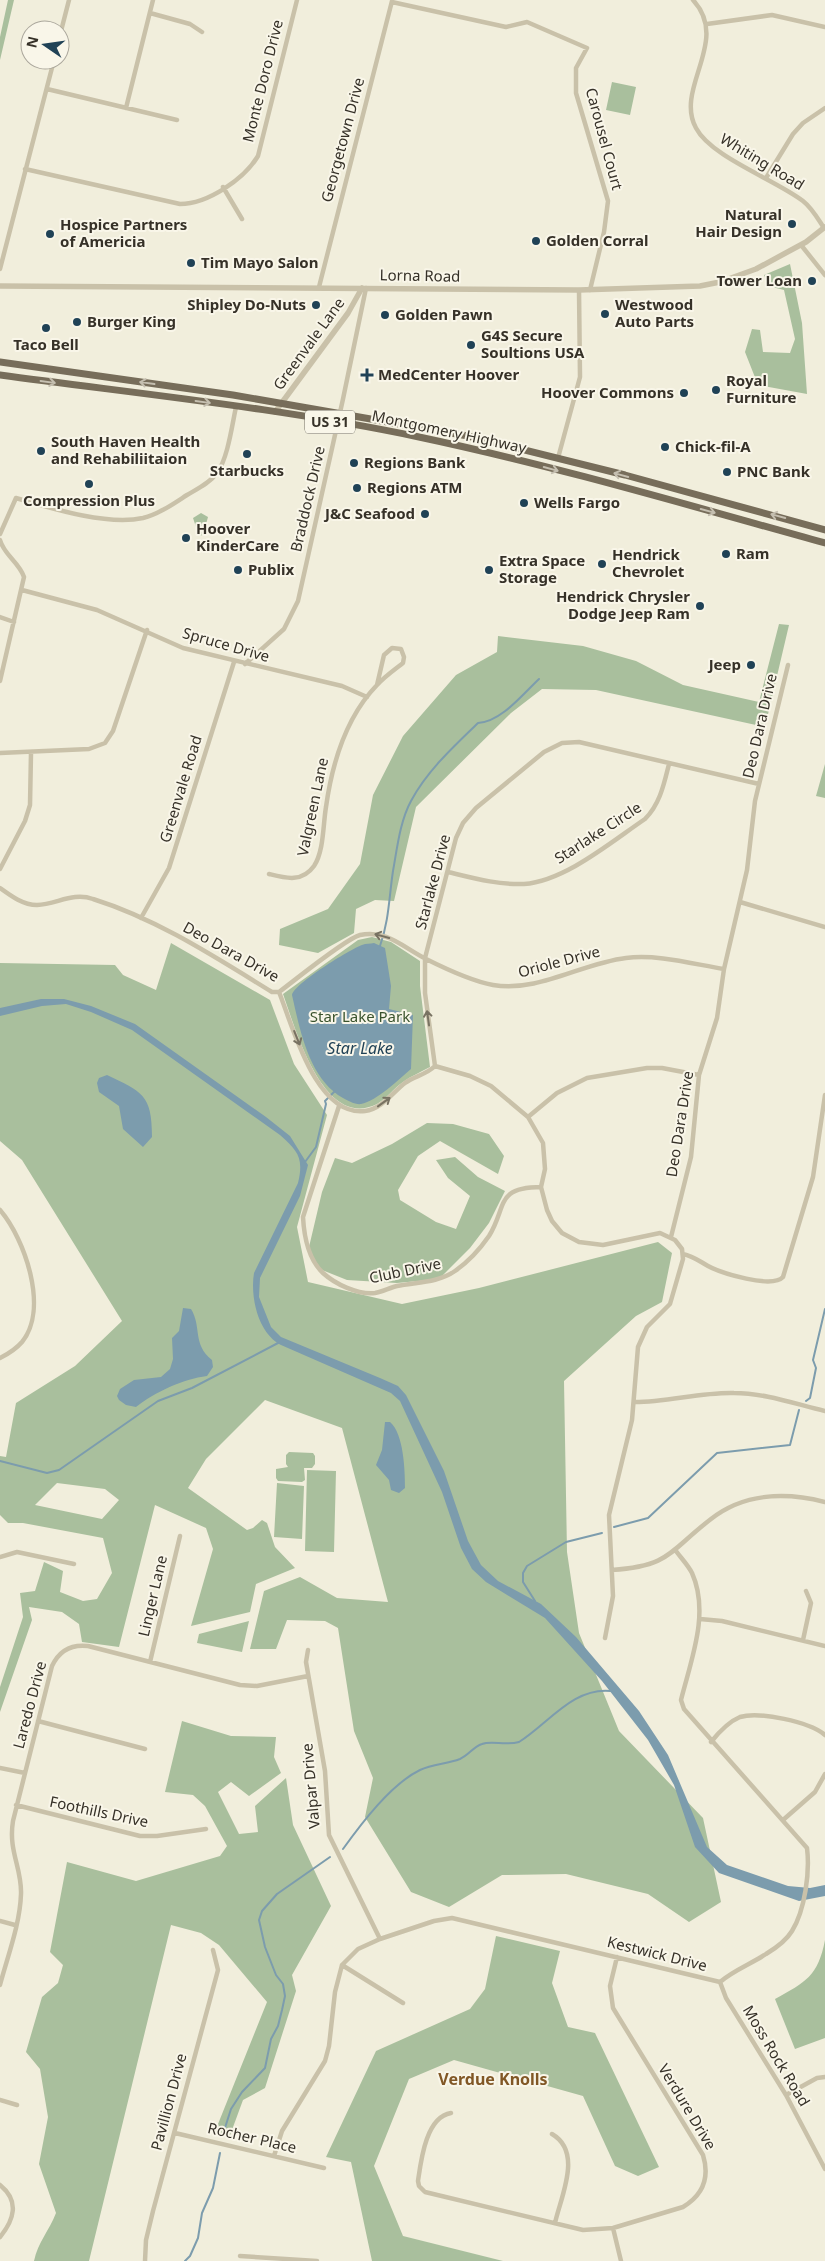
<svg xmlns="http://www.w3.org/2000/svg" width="825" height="2261" viewBox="0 0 825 2261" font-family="'Noto Sans',sans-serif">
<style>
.green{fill:#a9bf9d;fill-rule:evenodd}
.water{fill:#7c9cad}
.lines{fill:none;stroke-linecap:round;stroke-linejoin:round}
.stream{stroke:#7c9cad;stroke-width:2}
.minor{stroke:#c9c1a9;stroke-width:4.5}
.tertiary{stroke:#c9c1a9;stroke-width:5.5}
.primary{stroke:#776d5a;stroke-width:7}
.oneway{stroke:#c5bfb0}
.oneway2{stroke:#787262}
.poi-dot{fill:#204256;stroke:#f9f6e9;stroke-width:2}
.labels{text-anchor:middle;stroke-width:4;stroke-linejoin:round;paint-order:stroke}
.shield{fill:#f9f6e9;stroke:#706c62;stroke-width:1}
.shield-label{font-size:14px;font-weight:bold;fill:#363128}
.street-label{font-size:15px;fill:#363128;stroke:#f9f6e9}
.poi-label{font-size:15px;font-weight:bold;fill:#363128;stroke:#f9f6e9;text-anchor:start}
.park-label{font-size:15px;fill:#3a532d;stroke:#f9f6e9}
.water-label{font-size:16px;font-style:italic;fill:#204256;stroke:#f9f6e9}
.neighbourhood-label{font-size:16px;font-weight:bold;fill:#815725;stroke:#f9f6e9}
</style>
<rect width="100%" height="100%" fill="#f1eedc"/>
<path class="green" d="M8,0H14L0,60V37Z
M612,82L636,87L630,115L606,110Z
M790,264L802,323L807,394L758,385L745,352L752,329L760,330L763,352L790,353L795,339L784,290L768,286L764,275Z
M201,513L208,517L203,535L199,536L193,518Z
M779,624L789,625L765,727L596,690L542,689L511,713L416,807L394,901L375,900L356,909L354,933L318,953L279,945L280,929L328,909L360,864L373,795L403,736L456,675L497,652L498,636L583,646L636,661L683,685L759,702Z
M825,764V798L816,796Z
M372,937L391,942L420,961V986L430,1067C421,1072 411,1076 403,1082C394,1088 386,1099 377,1104C323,1131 295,1027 283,994L358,940Z
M171,943L270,1000L294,1064L327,1115L297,1227L308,1282L402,1304L479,1288L658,1242L672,1253L662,1302L636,1316L564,1381L567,1552L579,1633L619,1731L703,1818L721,1902L689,1922L648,1894L566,1874L502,1875L449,1907L411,1892L365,1817L373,1778L354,1731L338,1628L325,1621L287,1620L276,1649H250L264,1591L300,1577L337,1598L388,1602L342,1428L265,1400L206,1459L188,1488L247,1530L253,1528L262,1520L267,1523L275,1547L295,1568L256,1584L250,1612L191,1626L213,1549L206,1528L155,1505L119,1647L82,1642L79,1624L62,1612L29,1607L32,1620L0,1712V1687L23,1617L20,1593L35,1591L44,1562L63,1571L60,1592L83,1601L97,1599L112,1573L103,1538L23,1523H8L0,1515V1456L6,1457L16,1403L75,1366L122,1321L22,1160L0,1141V963L115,965L123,975L156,990ZM57,1483L105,1489L119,1500L102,1519L35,1505Z
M427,1123L453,1124L489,1134L504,1156L498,1174L440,1141L418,1156L398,1190L400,1200L436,1222L456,1229L470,1196L448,1178L436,1160L455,1157L478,1177L505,1191L489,1223L470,1248L439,1279L397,1283L347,1280L317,1268L309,1247L322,1192L335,1158L352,1163L392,1144Z
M289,1452L313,1453L315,1456V1464L312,1468H304L305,1480L302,1482L278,1481L276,1478V1469L288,1467L286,1464V1455Z
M307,1470L336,1471L334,1552L305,1551Z
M277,1483L304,1486L302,1539L274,1537Z
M249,1621L242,1652L197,1643L199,1634Z
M182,1721L231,1736L276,1737L274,1757L281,1773L249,1796L231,1782L218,1792L239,1834L258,1832L255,1806L286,1778L293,1825L331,1906L292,1975L296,1991L265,2088L243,2100L229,2138L214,2134L267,2002L219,1945L201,1933L171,1925L89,2261H34C38,2242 49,2231 56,2213L39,2164L48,2117L40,2069L26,2052L42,1997L58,1983L63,1965L50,1952L67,1862L136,1881L220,1856L227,1846L205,1806L193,1795L165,1792Z
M496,1936L560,1951L552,1983L568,2027L595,2033L659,2167L638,2176L615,2166L583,2096L454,2060L409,2079L374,2166L403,2236L503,2261H372L351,2162L326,2157L376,2051L470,2009L485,1989Z
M825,1940V2038L795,2049L775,1999C806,1982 818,1976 825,1940Z"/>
<path class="water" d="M374,943L385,948L391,986L389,1009L413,1015L411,1069C399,1079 377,1101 361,1104C356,1105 348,1101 343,1098C309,1079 300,1030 292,995C295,983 349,950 362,945C366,943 370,944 374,943Z
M41,999H64L91,1006L135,1024L266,1117L290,1136L308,1165L300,1196L260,1278L259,1297L271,1327L281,1337L380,1378L398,1386L406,1395L444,1471L468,1541L481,1565L498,1581L541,1604L576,1637L639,1711L668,1755L707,1847L727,1865L788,1886L810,1888L825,1885V1896L799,1901L719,1873L695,1847L674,1785L648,1740L602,1681L545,1618L486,1582L472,1569L461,1548L442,1492L400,1401L391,1393L281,1345C258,1333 250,1297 254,1273L298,1183C304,1158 298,1151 280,1135L132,1030L91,1012L66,1004L42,1006L0,1016V1008Z
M107,1075C142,1092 152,1094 152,1137L143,1147L123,1129L119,1106L99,1092L97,1083L99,1078Z
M183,1308L191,1309C202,1327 192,1344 212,1360L213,1367L207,1376C183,1379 155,1392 136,1407L126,1405L119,1400L117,1396L120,1389L134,1380L161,1377L170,1369L173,1359L172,1338L179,1331Z
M385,1422H390C404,1434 405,1471 405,1488L399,1493L391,1490L389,1480L376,1465L382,1450Z"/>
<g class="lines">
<path class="stream" d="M380,946C389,921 389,897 393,871C397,849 400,821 411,801C427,771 454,746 478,723C501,722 523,694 539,679
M305,1162L316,1147L326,1104L325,1101L335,1091
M806,1401L810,1398L816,1368L813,1360L825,1309
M0,1461L47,1473L59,1470L158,1401L192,1388L278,1343
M614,1527L648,1518L717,1453L790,1445L799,1410
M535,1601L523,1582V1573L527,1566L566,1542L602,1533
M343,1849C361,1824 391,1784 420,1770C433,1764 447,1764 460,1759C469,1755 473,1747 482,1744C492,1740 505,1746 519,1742C549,1723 573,1687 611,1691
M223,2134L231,2109L242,2092L265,2068L271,2039L278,2026L282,2010L285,1996L283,1984L276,1975L265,1947L259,1920L262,1911L277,1894L330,1857
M185,2261L190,2256L198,2238L202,2213L213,2188L220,2153"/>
<path class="minor" d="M693,0C731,41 674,88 696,128C711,157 776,180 803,201C812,208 818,219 824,228
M392,2L506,27L527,22L587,48L576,68V93L608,201L604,232L590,290
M150,13L190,24L202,32
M707,24L772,15L825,27
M60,35L69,0
M47,89L177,120
M126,108L153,0
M25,169L180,204C208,204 244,179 258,156L297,0
M766,178L793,134L803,123L825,108
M223,187L242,219
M801,245L825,275
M0,269L54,60
M319,287L392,1
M558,458L580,377L579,290
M0,534L16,498C50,508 107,526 143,518C159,514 173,504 187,495C197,489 210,483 217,473C228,458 232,425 236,407
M0,540C4,555 19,562 24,577L0,681
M22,590L97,610L183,648L342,686L367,697
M0,617L14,622
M245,664L284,629L298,601L343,399L366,288
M0,753L89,749L105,743L113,731L147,630
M0,869L25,821L30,805L31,753
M448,872C473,878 498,885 524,884C565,881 611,842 645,819C660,804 664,784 669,764
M269,874C285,878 302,883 314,866C324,851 323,824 326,807C332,764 346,717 377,685C384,677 394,670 403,663L404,657L401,649L392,648L384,655L377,685
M0,888C11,896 23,905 37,905C57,904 73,892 93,899C157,919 215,957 272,992H279
M740,902L825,927
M141,918L169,868L234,662
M279,992C294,981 345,939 360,935C386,929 404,948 426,959C446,969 471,981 493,985C538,993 582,963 626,958C657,954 693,964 724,969
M279,992C293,1027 316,1117 365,1111C382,1109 393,1092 405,1083C414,1076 426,1075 435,1066
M435,1066L470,1076L491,1086L528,1117L543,1143L545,1169L541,1187L547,1210L552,1221L562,1233L579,1242L603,1245L660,1233L675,1240L682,1249L683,1259L670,1304L647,1327L638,1347L632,1420L609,1515L613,1596L605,1638
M435,1066L425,993V958L456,838L463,823L476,808L544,752L562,743L579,742L759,784
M339,1106L303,1217C304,1236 308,1259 323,1273C335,1284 358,1295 375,1293C382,1292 389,1288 397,1286C416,1282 438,1283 455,1271C468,1262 480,1249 489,1236C507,1207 495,1187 541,1187
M528,1117L557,1093L587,1078L647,1068H662L699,1075
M0,1210C25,1239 49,1309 22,1342C16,1349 8,1354 0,1358
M671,1237L691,1157L699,1075L717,1018L724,969L747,870L755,801L788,665
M683,1254C693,1256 699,1261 708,1266C721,1273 772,1289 783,1277L813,1177L825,1095
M635,1402C668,1402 701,1392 734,1393C765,1393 795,1404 825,1411
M0,1557L17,1552L74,1564
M612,1570C671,1566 669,1551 711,1519C744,1493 786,1492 825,1502
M700,1619L722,1621L825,1646
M803,1640L811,1603L806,1591
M308,1650L306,1662L325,1771L329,1835L380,1939
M150,1662L180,1536
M38,1721L145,1749
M711,1742C719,1732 728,1722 740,1717C759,1711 810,1722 825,1735
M0,1768L25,1773
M16,1805L140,1836H157L206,1829
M783,1820L815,1792L825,1774
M0,1921L15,1925
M342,1965L403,2003
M720,1982L726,1998L786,2095L825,2169
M0,1985C8,1955 20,1924 21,1894C22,1868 8,1851 13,1821L52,1666C59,1651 71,1644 88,1646L240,1685L257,1686L308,1676
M786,2095L817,2078L825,2077
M0,2100L17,2105
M451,2113C426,2117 421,2160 418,2181L419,2186L425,2192L583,2230L613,2228L683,2207C703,2195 710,2178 703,2155L613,2008L610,1986L617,1957
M175,2133L324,2168
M552,2134C583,2152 561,2196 555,2223
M274,2156L282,2131L325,2061L329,2046L335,1992L342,1965L358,1949L380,1939L434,1921L452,1918L720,1982C734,1970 751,1964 766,1954C776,1948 786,1941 792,1931C805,1910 810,1872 807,1848L684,1709L681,1700C691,1660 710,1613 692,1573C688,1565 681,1558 676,1551
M0,2185C20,2201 14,2220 0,2237
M613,2228L621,2261
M240,2256L317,2261
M145,2261L146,2240L153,2211L218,1970L213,1950"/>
<path class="tertiary" d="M0,286L579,290L700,286L720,282L756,269L806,242L825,227
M275,412L348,313L362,288"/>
<path class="primary" d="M0,362L233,395L468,436L625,475L825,530
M0,375C140,394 281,408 419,437C556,466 691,506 825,543"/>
</g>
<defs><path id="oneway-shaft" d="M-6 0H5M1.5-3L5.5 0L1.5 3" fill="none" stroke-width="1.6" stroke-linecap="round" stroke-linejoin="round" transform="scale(1.25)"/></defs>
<g class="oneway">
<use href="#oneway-shaft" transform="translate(48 382) rotate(8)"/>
<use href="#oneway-shaft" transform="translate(147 383) rotate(-172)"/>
<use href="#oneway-shaft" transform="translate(203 402) rotate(8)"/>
<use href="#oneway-shaft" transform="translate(551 469) rotate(15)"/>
<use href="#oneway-shaft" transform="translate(621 475) rotate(-165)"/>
<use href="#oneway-shaft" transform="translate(708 511) rotate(15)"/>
<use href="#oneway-shaft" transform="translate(778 516) rotate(-165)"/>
</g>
<g class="oneway2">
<use href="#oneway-shaft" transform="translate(382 936) rotate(-165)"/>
<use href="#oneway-shaft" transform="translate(428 1018) rotate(-98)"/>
<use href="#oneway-shaft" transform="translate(297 1038) rotate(68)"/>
<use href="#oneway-shaft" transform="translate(384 1102) rotate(-36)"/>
</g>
<g class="poi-dot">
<circle cx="792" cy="224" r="5"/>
<circle cx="50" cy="234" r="5"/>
<circle cx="536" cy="241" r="5"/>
<circle cx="191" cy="263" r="5"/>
<circle cx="812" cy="281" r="5"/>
<circle cx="316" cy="305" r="5"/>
<circle cx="605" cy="314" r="5"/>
<circle cx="385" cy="315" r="5"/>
<circle cx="77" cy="322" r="5"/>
<circle cx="46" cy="328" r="5"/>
<circle cx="471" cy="345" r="5"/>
<path d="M364.5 367.5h5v5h5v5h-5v5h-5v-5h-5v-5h5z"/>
<circle cx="716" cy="390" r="5"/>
<circle cx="684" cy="393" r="5"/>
<circle cx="665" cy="447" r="5"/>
<circle cx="41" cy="451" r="5"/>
<circle cx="247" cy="454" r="5"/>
<circle cx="354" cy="463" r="5"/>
<circle cx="727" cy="472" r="5"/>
<circle cx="89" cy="484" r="5"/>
<circle cx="357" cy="488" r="5"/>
<circle cx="524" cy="503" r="5"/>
<circle cx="425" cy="514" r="5"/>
<circle cx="186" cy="538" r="5"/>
<circle cx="726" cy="554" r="5"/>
<circle cx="602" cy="564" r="5"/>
<circle cx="238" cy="570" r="5"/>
<circle cx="489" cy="570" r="5"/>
<circle cx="700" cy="606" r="5"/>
<circle cx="751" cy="665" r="5"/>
</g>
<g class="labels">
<rect class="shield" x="305" y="410.5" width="50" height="23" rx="4"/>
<g class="shield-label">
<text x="330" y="427">US 31</text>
</g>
<g class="street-label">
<text transform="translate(263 81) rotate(-76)" y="5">Monte Doro Drive</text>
<text transform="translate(604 139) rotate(75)" y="5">Carousel Court</text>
<text transform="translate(343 140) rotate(-75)" y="5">Georgetown Drive</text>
<text transform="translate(762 162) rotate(31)" y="5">Whiting Road</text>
<text transform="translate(420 276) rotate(1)" y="5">Lorna Road</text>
<text transform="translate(309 344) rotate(-54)" y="5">Greenvale Lane</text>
<text transform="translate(449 432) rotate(12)" y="5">Montgomery Highway</text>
<text transform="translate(308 499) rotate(-77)" y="5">Braddock Drive</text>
<text transform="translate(226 645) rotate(16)" y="5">Spruce Drive</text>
<text transform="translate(760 726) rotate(-77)" y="5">Deo Dara Drive</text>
<text transform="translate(181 789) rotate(-73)" y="5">Greenvale Road</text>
<text transform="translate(313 807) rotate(-78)" y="5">Valgreen Lane</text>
<text transform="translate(598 833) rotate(-33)" y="5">Starlake Circle</text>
<text transform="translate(433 882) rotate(-75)" y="5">Starlake Drive</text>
<text transform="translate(231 952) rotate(29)" y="5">Deo Dara Drive</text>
<text transform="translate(559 962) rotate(-15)" y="5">Oriole Drive</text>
<text transform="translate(680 1124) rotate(-81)" y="5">Deo Dara Drive</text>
<text transform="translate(405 1271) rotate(-12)" y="5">Club Drive</text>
<text transform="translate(153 1596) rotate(-77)" y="5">Linger Lane</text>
<text transform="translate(30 1705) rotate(-75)" y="5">Laredo Drive</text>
<text transform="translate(311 1786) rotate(-95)" y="5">Valpar Drive</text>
<text transform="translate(99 1812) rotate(12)" y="5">Foothills Drive</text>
<text transform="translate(657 1954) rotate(14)" y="5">Kestwick Drive</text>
<text transform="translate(776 2056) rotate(59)" y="5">Moss Rock Road</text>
<text transform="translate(169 2102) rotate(-75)" y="5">Pavillion Drive</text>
<text transform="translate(687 2107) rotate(59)" y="5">Verdure Drive</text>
<text transform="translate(252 2138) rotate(13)" y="5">Rocher Place</text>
</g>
<g class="poi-label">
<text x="782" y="220" text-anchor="end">Natural<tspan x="782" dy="17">Hair Design</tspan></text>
<text x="60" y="230">Hospice Partners<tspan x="60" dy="17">of Americia</tspan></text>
<text x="546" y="246">Golden Corral</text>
<text x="201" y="268">Tim Mayo Salon</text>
<text x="802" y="286" text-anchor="end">Tower Loan</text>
<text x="306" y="310" text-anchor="end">Shipley Do-Nuts</text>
<text x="615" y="310">Westwood<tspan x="615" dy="17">Auto Parts</tspan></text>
<text x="395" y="320">Golden Pawn</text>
<text x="87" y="327">Burger King</text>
<text x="481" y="341">G4S Secure<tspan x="481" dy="17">Soultions USA</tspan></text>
<text x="46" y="350" text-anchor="middle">Taco Bell</text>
<text x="378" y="380">MedCenter Hoover</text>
<text x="726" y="386">Royal<tspan x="726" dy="17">Furniture</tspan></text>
<text x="674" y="398" text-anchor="end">Hoover Commons</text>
<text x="51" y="447">South Haven Health<tspan x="51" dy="17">and Rehabiliitaion</tspan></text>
<text x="675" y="452">Chick-fil-A</text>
<text x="364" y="468">Regions Bank</text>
<text x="247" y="476" text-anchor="middle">Starbucks</text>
<text x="737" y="477">PNC Bank</text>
<text x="367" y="493">Regions ATM</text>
<text x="89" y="506" text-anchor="middle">Compression Plus</text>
<text x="534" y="508">Wells Fargo</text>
<text x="415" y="519" text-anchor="end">J&amp;C Seafood</text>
<text x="196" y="534">Hoover<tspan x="196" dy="17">KinderCare</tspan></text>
<text x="736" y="559">Ram</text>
<text x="612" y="560">Hendrick<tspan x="612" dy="17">Chevrolet</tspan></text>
<text x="499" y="566">Extra Space<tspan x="499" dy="17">Storage</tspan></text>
<text x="248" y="575">Publix</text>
<text x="690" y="602" text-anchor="end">Hendrick Chrysler<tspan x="690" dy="17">Dodge Jeep Ram</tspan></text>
<text x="741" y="670" text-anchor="end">Jeep</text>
</g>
<g class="park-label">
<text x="360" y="1022">Star Lake Park</text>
</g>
<g class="water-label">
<text x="360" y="1054">Star Lake</text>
</g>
<g class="neighbourhood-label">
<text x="493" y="2085">Verdue Knolls</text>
</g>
</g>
<g transform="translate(45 45) rotate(283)"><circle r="24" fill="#f9f6e9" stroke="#aba79c"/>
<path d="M0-4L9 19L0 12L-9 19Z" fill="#204256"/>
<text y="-8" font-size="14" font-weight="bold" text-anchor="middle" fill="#363128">N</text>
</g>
</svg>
